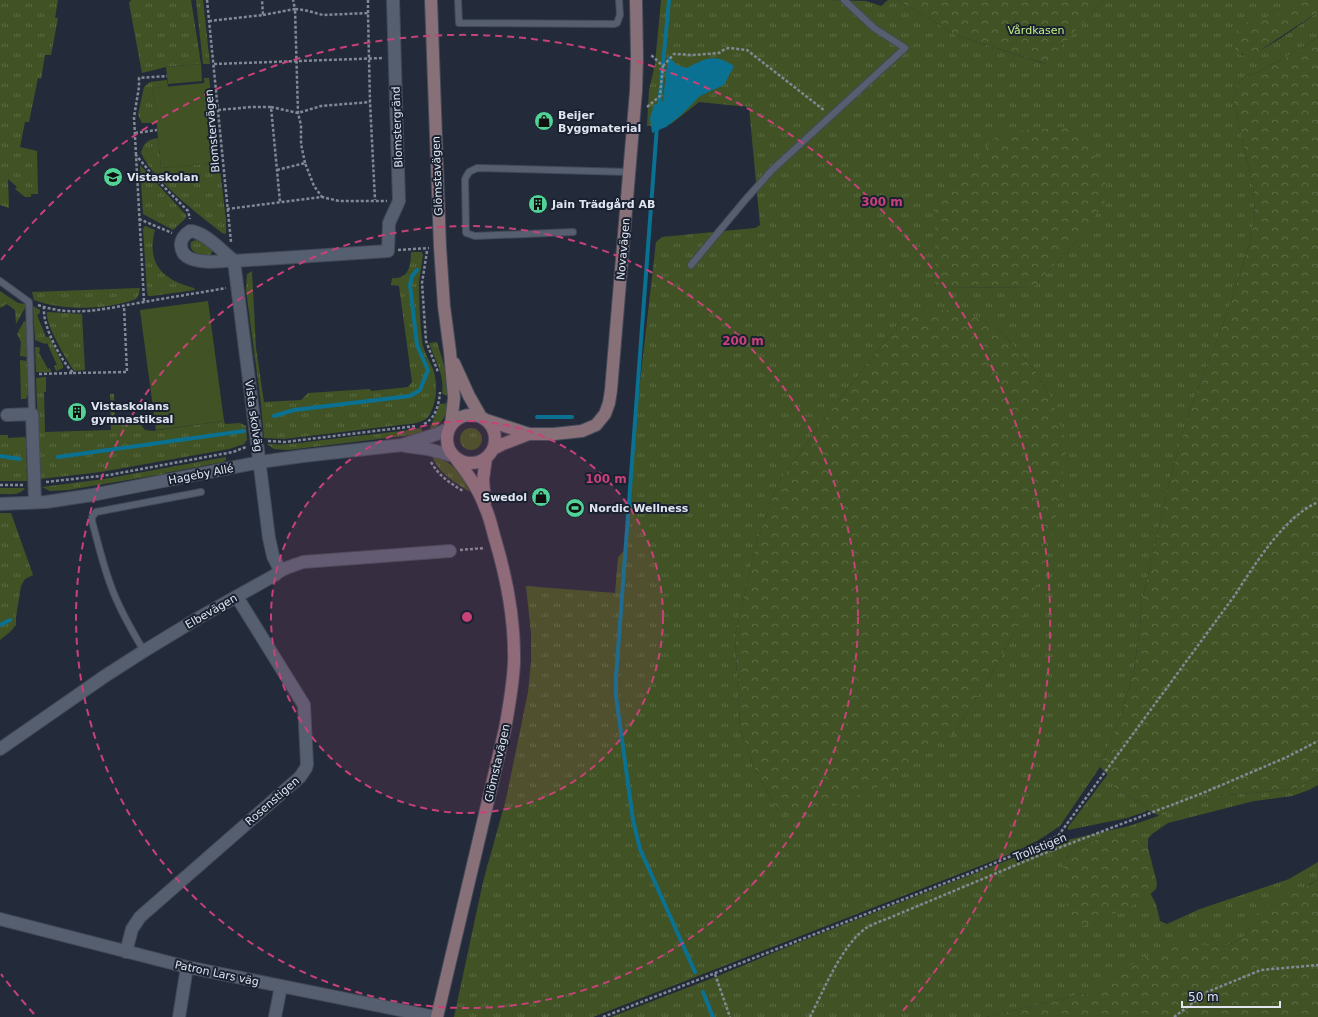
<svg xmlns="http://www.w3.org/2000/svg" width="1318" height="1017" viewBox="0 0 1318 1017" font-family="'DejaVu Sans',sans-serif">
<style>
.grass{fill:url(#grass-tufts);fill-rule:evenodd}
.forest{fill:url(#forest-crowns)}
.pitch{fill:#415324}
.water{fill:#0a7192}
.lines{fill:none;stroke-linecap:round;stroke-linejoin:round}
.stream{stroke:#0a7192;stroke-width:4}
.lane-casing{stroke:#434957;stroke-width:8}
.street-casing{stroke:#434957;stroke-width:14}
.secondary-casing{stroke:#434957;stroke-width:14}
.path{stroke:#828996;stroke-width:2.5;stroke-dasharray:3 2;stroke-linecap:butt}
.lane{stroke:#565f70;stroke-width:6}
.street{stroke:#565f70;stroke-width:12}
.secondary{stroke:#887078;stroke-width:12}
.ring{fill:none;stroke:#c84179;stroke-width:2;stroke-dasharray:7 5}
.labels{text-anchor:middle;stroke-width:4;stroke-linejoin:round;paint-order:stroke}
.park-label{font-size:11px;fill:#c3f07d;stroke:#1a2130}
.poi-label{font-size:11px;font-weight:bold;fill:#dfe4ef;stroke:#1a2130;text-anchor:start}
.street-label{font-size:11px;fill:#dfe4ef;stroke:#1a2130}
.centre{fill:#c84179;stroke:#1a2130;stroke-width:2}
.ring-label{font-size:12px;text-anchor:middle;font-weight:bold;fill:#c84179;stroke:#1a2130;stroke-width:4;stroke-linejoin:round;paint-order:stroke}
</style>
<defs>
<pattern id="grass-tufts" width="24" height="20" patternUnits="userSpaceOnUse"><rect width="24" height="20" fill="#415324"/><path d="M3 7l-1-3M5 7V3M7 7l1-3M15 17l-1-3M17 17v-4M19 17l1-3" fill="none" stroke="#5c6c44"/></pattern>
<pattern id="forest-crowns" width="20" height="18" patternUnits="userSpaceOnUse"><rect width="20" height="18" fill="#415324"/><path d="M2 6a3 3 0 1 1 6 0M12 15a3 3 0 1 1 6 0" fill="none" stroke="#5c6c44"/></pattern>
</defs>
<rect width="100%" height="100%" fill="#232b3a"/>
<path class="grass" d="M0,0H58L55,18H58L51,55H45L41,79L38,78L29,122H25L20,147L37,151L38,194H31V197H25L15,189L17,187L8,179L9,208L0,205Z
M131,0H191L201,64L166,67L142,73L129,3Z
M196,0H203L210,64H203Z
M661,0H829L866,1L881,6L888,0H898L956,35L1045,64L1103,0H1307L1240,45L1241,55C1257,58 1304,22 1318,12V37L1285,58L1239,81L1233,99L1253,186L1255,215L1250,242L1227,314L1190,410L1171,475L1142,601L1140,627L1134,670L1121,715L1100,767L1060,826L1037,841L1008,855L593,1017H454L483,882L506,799L528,692L531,662V633L526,586L615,593L618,558L626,548L636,417L656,242L662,237L755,228L760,225L749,107L699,102L671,124L647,126L649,90L655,64ZM935,222L1078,240L1033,287L936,288L935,284ZM980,318L1001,331L1036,372L1052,400L1014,633L990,676L955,732L778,811L755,769L740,729L735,635L757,541L778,483L829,413L900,322Z
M204,78H209L226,220V233L225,234L222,233C197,213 155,182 141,153C144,142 147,140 158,138L161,168L212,163Z
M167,80L168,87L153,88L157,123H142L138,115L144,87L150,82Z
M140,165L186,215V218L173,230L143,214Z
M145,226L155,230C146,264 163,280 194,288L195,290L152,296H148L147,292L143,229L144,227Z
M196,240L205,242L213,250L210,256C202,255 188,254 191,242Z
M411,252H422C424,257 419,277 419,285C419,303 420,322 422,340C423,350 429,360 433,369C438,383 437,401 430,414C425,424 409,424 400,425L284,439L264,438L261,404L246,290L247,274L252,271L256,348L264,402L301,400L308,393L370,389L371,391L408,387L412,382L399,286L391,285L392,278C409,280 411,265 411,252Z
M140,288L139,294L136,299C107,310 63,311 34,300L32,292Z
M0,291L18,303L25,304L26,306L16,324L15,310L7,304L0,308Z
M33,306L40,310V313L37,315L46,337H49L63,365V368L56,371L54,366L57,365L47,343L45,344L35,340Z
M47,312L82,314L85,370L74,371C66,359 45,324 47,312Z
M24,321L26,322L27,357L20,356L21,342L17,334Z
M437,342L446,372L448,395H444L442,393C445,375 435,360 429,343Z
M35,347H39L40,349L39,353L48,369L50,368L51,371L50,372H36Z
M20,360L27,361L28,394L26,399H21Z
M46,377V392H44L45,432L111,430L110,394H114L115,418L123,423L141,425L145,430L152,431L224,421L225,424L240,423L246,426L247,440L244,444L229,449L101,472L40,479L36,378Z
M448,403C446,416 443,424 430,430C430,425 438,410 440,404Z
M421,428L423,432L412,435L288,450L274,449L267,444C289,446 310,441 332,439C362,435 392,433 421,428Z
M460 439a11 11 0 1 1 22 0a11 11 0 1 1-22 0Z
M0,435H8V438L25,437L26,439L27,481H0Z
M432,456C455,463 460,472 470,492C456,483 438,473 432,456Z
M226,457V460L223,462L165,473V476L158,475L68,490L50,491L42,487L104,479Z
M0,488H25C20,496 8,494 0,494Z
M0,513H11L33,575L25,579L21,586L16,617V625L10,632L0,640Z
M1108,774L1116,789L1144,805L1147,810L1145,812L1127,818L1068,830V827Z
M1318,776V785L1309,790L1292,796L1254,801L1168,823L1152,834L1148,839V848L1132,837L1102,838L1073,847L1070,853L1066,858L1145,899L1150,893L1156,904L1160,921L1167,924L1200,909L1289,879L1318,862V879L1252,920L1246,935L1235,942L1222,947L1195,945L1099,989L1090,995L1079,993L1074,996L986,1017H611L718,976L797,943L1049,844L1129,826L1217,796L1286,790L1297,788Z"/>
<path class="forest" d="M898,0H1103L1046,64L956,35Z
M1302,0H1318V12L1253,55L1247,56L1237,53C1235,50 1234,46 1234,42C1235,17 1267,19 1284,12C1290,9 1296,4 1302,0Z
M1318,37V776L1297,788L1286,790L1217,796L1160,816L1147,810L1144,805L1116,789L1108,778L1107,774L1100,767L1121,715L1134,670L1140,627L1142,601L1171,475L1190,410L1227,314L1250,242L1255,215L1253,186L1233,99L1239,81L1285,58Z
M1075,127L1093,148L1108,190L1104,203L1078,240L1033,287L936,288L935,284V222L933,214L934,208L997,135L1001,132Z
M950,310L980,318L1001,331L1036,372L1052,400L1067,444L1056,518L1045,562L1030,602L1014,633L990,676L955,732L877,787L851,799L811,814H785L778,811L755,769L740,729L735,635L757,541L778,483L829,413L900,322L929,311Z
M1118,836L1132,837L1148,848L1157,883L1156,889L1145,899L1132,906L1075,929L1069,927L1063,863L1070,853L1073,847L1102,838Z
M1318,879V1017H986L1074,996L1079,993L1090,995L1125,968L1168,946L1181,943L1222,947L1235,942L1246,935L1252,920L1260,910L1285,895L1311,884Z"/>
<path class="pitch" d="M201,64L202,81L168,84L166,67Z
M205,83L213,163L161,168L153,88Z
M208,301L224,421L156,430L140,310Z"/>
<path class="water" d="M668,56L677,65L687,68C705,58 715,53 734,66L724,85L700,96L680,116L666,127L652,133L650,118L654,105L663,101Z"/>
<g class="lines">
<path class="stream" d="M659,107L669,0
M657,126L616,677V696L633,820L640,849L695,972
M274,416L294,410L410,396L420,390L428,370L417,345L410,285L412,276L417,270
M537,417H572
M0,456L20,459
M58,457L244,431
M0,625L10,620
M703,992L713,1017"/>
<g class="lane-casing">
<path id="lane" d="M458,0L459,23L614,24L617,23L620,15L619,0
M573,232L475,236L466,233L465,179L469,172L477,168L629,172
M691,265L746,199L772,170L905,48L874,28L844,0
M0,281L29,302L32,414
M144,651C132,631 119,609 111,586C103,565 98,543 92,521V517L96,512L201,492"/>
</g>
<g class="street-casing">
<path id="street" d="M233,260C223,252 204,231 190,231C185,234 180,240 181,246C182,266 220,262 233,260L234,261L388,251L389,223L399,201L393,0
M234,261L269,538L273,556L280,570
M7,415L32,414L35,502
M405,446L428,449L453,456
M0,504L46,502L92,495L260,462L303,456L402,445L437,434L449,428
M0,749L105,676L144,651L200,617L275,575C282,568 293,566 303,562L450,551
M0,919L187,967L435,1017
M126,952L132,929L140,917L300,777L306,768L307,764L304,705L237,597
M179,1017L187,967
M275,1017L281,986"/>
</g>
<g class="secondary-casing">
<path id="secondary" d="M431,0L440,247L444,306L450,352L454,398L451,424
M454,363L469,396L481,417
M447 439a24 24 0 1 1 48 0a24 24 0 1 1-48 0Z
M486,420L529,434H554L582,431L596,425L605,414L609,403L611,390L636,91L637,57L636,0
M493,449L503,444L529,434
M485,502L483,480L486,458
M437,1017L505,729C509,707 513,685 514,663C515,621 507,579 495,539C492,529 490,517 485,507C479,490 468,474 457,460"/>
</g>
<path class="path" d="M207,0L231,242
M368,0V13
M263,15L295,9L293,0
M209,21L263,15L262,0
M214,64L384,58
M663,66L674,54L693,55L719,53L725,49L729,48L747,50L825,111
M271,107L298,113L321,106L370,102
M647,107L660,96L663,66L650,54
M218,110L252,107H271L280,202
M135,133L157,130
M136,155L134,117L139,87V78L167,76
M305,163L301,144V125L298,113L295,9L304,10L323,15L368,13L370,102L375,200
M277,170L305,163L314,186L322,197
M227,209L322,197L339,201H387
M139,219L172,233
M398,250L429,248
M427,251L422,283L426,341L438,372
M144,301L136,155L155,178L188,211L190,219
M38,305C75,318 107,308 144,302C171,297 199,293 226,288
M73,373L127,372L124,306
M39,374L73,373C60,359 42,325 44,307
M424,424C436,418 439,404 440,392
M268,441L285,442L416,426
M431,462C439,476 450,483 463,491
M46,482L109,475L233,452L246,447
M0,485H23
M460,550L485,548
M715,974L730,1017
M603,1017L976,871L1058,836L1235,595C1255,564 1284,517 1318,502
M810,1017C824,990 841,946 866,928C873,924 881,921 889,918L1040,855L1203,793L1287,757L1318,741
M1174,1017L1207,992L1261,970L1318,965"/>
<use href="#lane" class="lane"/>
<use href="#street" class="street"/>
<use href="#secondary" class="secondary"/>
</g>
<circle cx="467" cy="617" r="196" fill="#c84179" fill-opacity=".12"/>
<g class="ring">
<circle cx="467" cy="617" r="196"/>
<circle cx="467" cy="617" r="391"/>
<path d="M34 1014A587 587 0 0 1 1 974M1 260A587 587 0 1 1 900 1014"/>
</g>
<defs>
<g id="shop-disc" transform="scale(1)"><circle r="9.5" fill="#51d398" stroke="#1a2130"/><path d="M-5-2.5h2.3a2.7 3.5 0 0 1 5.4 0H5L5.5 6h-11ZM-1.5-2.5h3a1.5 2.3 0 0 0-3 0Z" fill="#111"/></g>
<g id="school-disc" transform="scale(1)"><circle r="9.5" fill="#51d398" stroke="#1a2130"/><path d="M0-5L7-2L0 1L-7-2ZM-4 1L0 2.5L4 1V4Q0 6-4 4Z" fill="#111"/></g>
<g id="building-disc" transform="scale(1)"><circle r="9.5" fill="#51d398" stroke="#1a2130"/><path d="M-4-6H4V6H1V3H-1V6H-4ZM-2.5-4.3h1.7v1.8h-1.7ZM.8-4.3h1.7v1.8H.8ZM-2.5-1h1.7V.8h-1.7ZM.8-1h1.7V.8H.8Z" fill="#111"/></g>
<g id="stadium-disc" transform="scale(1)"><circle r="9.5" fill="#51d398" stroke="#1a2130"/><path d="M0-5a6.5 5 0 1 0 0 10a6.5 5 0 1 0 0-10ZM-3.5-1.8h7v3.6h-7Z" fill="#111"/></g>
</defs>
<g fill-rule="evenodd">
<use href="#shop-disc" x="544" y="121"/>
<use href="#school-disc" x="113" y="177"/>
<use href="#building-disc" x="538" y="204"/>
<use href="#building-disc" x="77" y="412"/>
<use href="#shop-disc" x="541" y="497"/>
<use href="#stadium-disc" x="575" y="508"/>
</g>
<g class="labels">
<g class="park-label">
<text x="1036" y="34">Vårdkasen</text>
</g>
<g class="poi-label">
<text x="558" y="119">Beijer<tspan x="558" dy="13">Byggmaterial</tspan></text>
<text x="127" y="181">Vistaskolan</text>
<text x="552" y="208">Jain Trädgård AB</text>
<text x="91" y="410">Vistaskolans<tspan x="91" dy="13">gymnastiksal</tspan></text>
<text x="527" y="501" text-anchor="end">Swedol</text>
<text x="589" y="512">Nordic Wellness</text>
</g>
<g class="street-label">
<text transform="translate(397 127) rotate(-92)" y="4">Blomstergränd</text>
<text transform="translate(212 131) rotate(-95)" y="4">Blomstervägen</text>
<text transform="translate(437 176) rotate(-92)" y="4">Glömstavägen</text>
<text transform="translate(623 249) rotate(-85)" y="4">Novavägen</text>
<text transform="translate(254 416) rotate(82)" y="4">Vista skolväg</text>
<text transform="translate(201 474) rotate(-11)" y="4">Hageby Allé</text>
<text transform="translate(211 611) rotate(-30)" y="4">Elbevägen</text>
<text transform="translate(497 763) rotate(-77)" y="4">Glömstavägen</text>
<text transform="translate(272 801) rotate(-41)" y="4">Rosenstigen</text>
<text transform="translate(1040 847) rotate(-22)" y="4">Trollstigen</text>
<text transform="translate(217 973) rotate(12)" y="4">Patron Lars väg</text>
</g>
</g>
<circle cx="467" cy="617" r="6" class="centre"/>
<g class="ring-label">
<text x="882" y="206">300 m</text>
<text x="743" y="345">200 m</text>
<text x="606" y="483">100 m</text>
</g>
<path d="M1182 1001v6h98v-6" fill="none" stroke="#dfe4ef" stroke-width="2"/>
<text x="1188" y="1001" font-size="12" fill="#dfe4ef" stroke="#1a2130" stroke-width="3" paint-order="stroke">50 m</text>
</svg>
